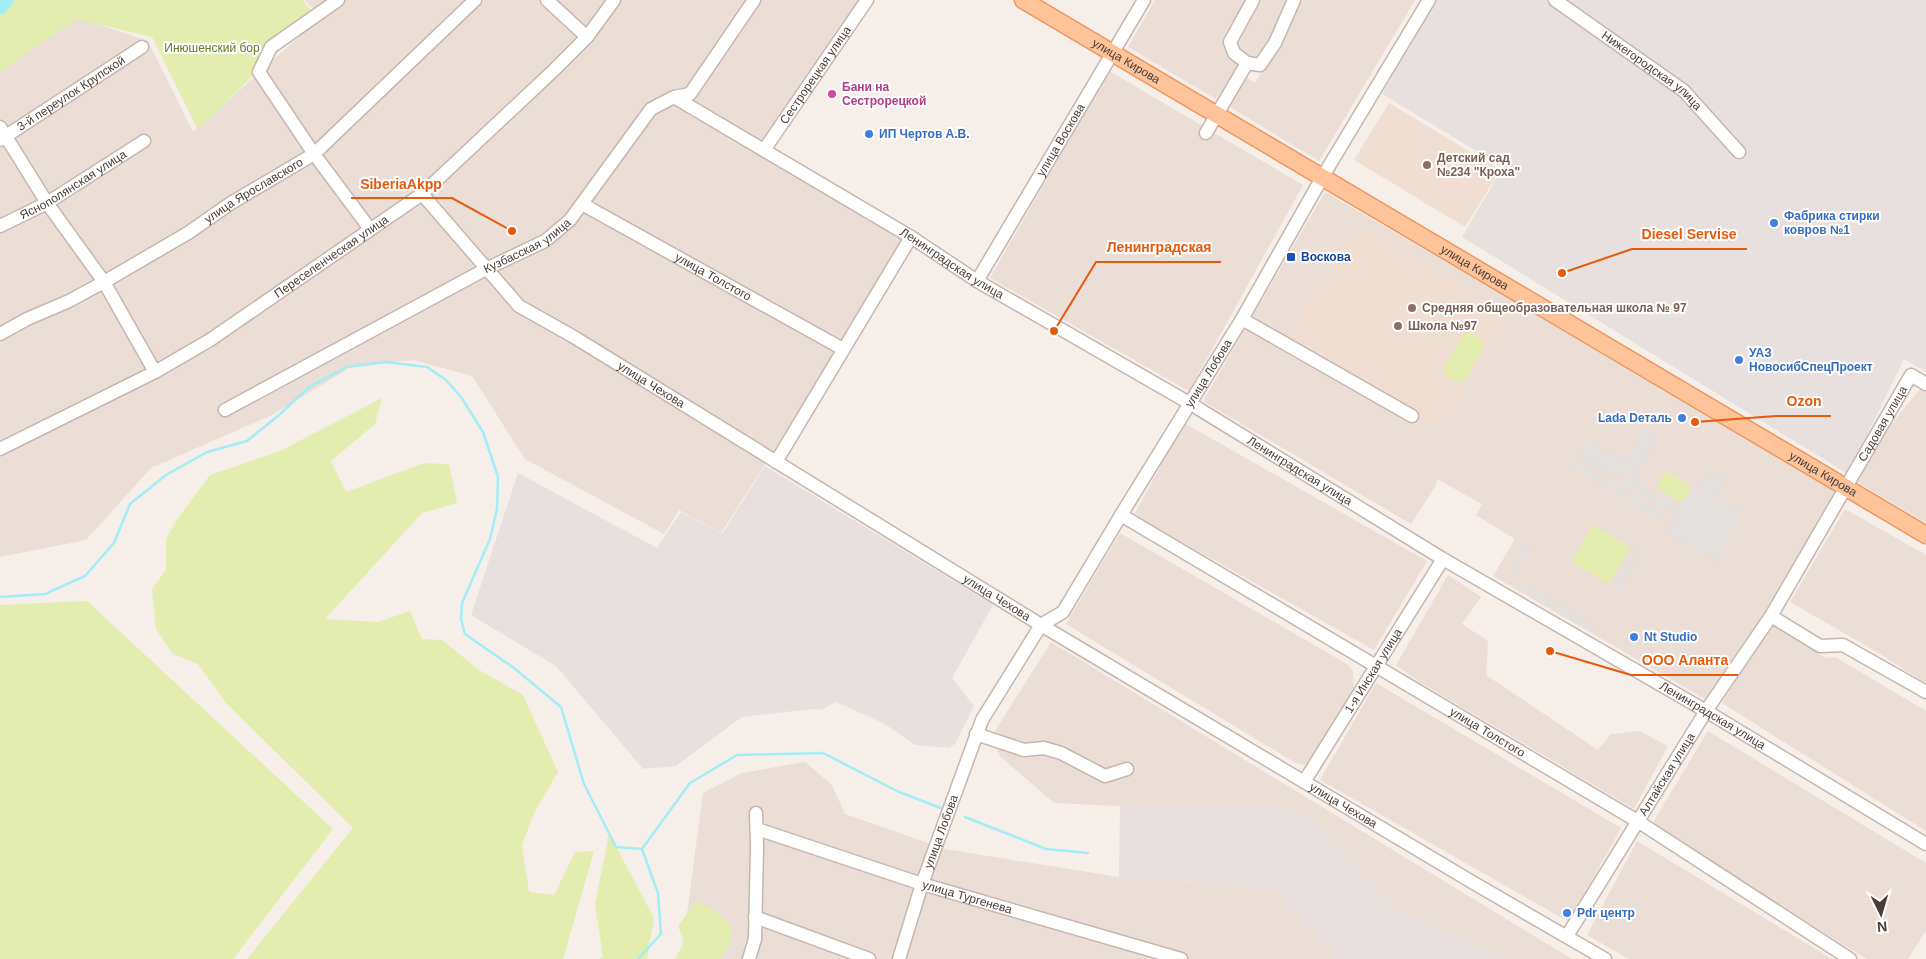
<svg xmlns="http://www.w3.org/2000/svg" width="1926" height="959" viewBox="0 0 1926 959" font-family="Helvetica,sans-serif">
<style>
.residential{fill:#eaded7}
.industrial{fill:#e8e0de}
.education{fill:#f0ded2}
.green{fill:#e4edb0}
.parking{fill:#e4e0de}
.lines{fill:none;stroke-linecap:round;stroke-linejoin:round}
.stream{stroke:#a2edf6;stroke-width:2.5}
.river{stroke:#a2edf6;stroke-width:15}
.minor-casing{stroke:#c5b6ae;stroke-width:15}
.major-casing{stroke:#ed9760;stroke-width:19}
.minor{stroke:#fff;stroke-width:12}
.major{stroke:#ffc399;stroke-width:16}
.hotel-dot{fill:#d1479c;stroke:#fff;stroke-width:2}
.shop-dot{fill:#3f7fe0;stroke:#fff;stroke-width:2}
.education-dot{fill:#8d6e63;stroke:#fff;stroke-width:2}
.transit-dot{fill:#1a4fb4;stroke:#fff;stroke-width:2}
.labels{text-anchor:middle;stroke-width:4;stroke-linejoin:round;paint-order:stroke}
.park-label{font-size:12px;fill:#607c23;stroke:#fff}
.street-label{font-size:12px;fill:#4a3d37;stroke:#fff}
.hotel-label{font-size:12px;font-weight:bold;fill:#b23c85;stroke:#fff;text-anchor:start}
.shop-label{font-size:12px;font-weight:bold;fill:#366cbe;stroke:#fff;text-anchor:start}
.education-label{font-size:12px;font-weight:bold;fill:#785e54;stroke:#fff;text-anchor:start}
.transit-label{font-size:12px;font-weight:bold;fill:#164399;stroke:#fff;text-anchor:start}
.leader{fill:none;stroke:#e8590c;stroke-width:2}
.callout-dot{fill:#e8590c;stroke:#fff;stroke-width:2}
.callout-label{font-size:14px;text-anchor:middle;font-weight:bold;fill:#e8590c;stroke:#fff;stroke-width:4;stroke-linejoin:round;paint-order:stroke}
</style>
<rect width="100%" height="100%" fill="#f6eee9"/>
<path class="residential" d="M305,0H862L757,152L906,239L842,344L721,533L679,510L664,534L525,459L472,376L413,360L351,367L272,415L151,468L86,540L0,557V72L74,16L148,41L193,132L321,17Z
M1155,0H1247L1223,43L1240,65L1221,102L1128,47Z
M1260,0H1291L1258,61L1233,46Z
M1300,0H1415L1319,161L1227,105L1243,75L1255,83L1285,33Z
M1109,71L1303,185L1189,391L990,278Z
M1325,192L1837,488L1712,703L1493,576L1515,539L1476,515L1482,504L1437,479L1436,485L1411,524L1203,401Z
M1922,387L1926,389V523L1857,482L1883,434Z
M1184,423L1427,561L1374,650L1134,515Z
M1845,509L1926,555V684L1882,655L1790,602Z
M1120,533L1347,664L1353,671L1354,687L1311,763L1301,765L1294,762L1066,624Z
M1448,575L1481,597L1462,624L1488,641L1486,675L1598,750L1611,734L1639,731L1668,746L1634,809L1418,681L1396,665Z
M1772,623L1825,658L1835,657L1926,711V831L1722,703Z
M1051,642L1572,959H1498L1499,956L1391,906L1314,821L1122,878L1274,886L1339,959H681L703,793L742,773L805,762L832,785L845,814L945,849L1119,877L1120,806L1054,803L1000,756L992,736Z
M1376,683L1621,828L1569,922L1320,780Z
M1708,731L1926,863V930L1908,959H1867L1651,826Z
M1637,841L1832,959H1629L1587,935Z"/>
<path class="industrial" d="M1435,0H1926V372L1904,359L1848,474L1462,237L1503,167L1382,94Z
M765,466L993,605L952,678L974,706L955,744L949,748L915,745L885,724L836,702L821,710L811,709L742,717L676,766L643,769L556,666L471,615L518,473L657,548L681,512L722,534Z
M1122,804L1292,811L1314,821L1391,906L1499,956L1498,959H1339L1274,886L1121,878Z"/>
<path class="education" d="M1389,103L1500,170L1465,227L1354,160Z
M1357,226L1509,314L1440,426L1287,337Z"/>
<path class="green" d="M0,0H303L314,15L198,130L152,37L76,19L0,72Z
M1466,332C1473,333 1484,339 1484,347L1465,381L1459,382L1445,377L1443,370L1462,335Z
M382,398L375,424L331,461L346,492L424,463L449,464L457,503L422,513L325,619L378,622L410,611L422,639L442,640L479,670L523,695L558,772L534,813L522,845L529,892L554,895L575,852L594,851L563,959H247L353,828L227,704L198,664L173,654L156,629L152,589L166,570V539L176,521L210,475L280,451Z
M1668,472L1690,485V490L1684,501L1680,502L1658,489L1657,485L1663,474Z
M1592,525H1594L1630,547L1609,584L1571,562Z
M87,601L333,829L233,959H0V605Z
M609,833L654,918L647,959H599L603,956L595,905Z
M696,901L713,909L732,927L728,948L720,959H675L684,942L678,926Z"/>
<path class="parking" d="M1643,428L1656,436L1633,482L1681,510L1693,489L1696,490L1699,485H1701L1710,469L1726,479L1716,497L1741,511L1726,537L1731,540L1718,562L1667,533L1677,515L1625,485L1628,479L1615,471L1611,477L1577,457L1580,452L1611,469L1581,451L1587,440L1623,461Z
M1574,461L1664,514L1661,519L1571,467Z
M1525,545L1531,548L1516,573L1511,570Z
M1636,549L1641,553L1618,594L1612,590Z
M1521,582L1593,624L1590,630L1518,588Z"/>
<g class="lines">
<path class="stream" d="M0,597L45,594L85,576L114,543L130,504L166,475L207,452L247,441L279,415L309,387L347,367L386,362L427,367L446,380L461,397L483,432L498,477L497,509L490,539L462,603L461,619L465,634L514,668L561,707L584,784L616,847L642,849L658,893L661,934L638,959
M965,817L1046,849L1088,853
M642,849L690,783L737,755L823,753L899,792L941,808"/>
<path class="river" d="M0,7L6,0"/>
<g class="minor-casing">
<g id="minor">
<path d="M338,0L271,47L259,72L314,154L370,229"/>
<path d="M547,0L587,37"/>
<path id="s1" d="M1555,0L1684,91L1739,152"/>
<path d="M1247,63L1234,53L1230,42L1253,0"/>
<path id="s2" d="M674,97L911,237L977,281L1191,404L1443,559L1706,711L1926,844"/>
<path d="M0,127L47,203L104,282L155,372"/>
<path d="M1206,133L1247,63L1260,65L1275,43L1294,0"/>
<path id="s3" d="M0,140L142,47"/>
<path id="s4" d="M764,150L867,0"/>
<path id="s5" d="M422,194L519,306L574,337L1041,625L1472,882L1605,959"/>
<path id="s6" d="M582,204L843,349"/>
<path id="s7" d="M0,226L47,203L144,141"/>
<path id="s8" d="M977,281L1144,0"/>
<path d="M1242,319L1412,416"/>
<path id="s9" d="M0,334L27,319L69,301L104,282L188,233L231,203L314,154L475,0"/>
<path id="s10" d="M225,410L486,269L545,241L570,220L651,109L674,97L690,94L754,0"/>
<path id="s11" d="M0,449L155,372L210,340L422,194L554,70L587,37L614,0"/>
<path d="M776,462L911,237"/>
<path id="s12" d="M1121,515L1639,822L1850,959"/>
<path d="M1771,616L1820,646L1843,645L1926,692"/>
<path d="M976,734L1024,750L1044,748L1061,753L1105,776L1127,769"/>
<path id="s13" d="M1304,782L1443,559"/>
<path id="s14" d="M757,829L922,884L1181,959"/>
<path d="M755,917L869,959"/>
<path id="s15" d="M1567,936L1706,711L1771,616L1911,375L1926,384"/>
<path d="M749,959L755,939L757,847L756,813"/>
<path id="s16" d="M899,959L922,884L982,720L1041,625L1063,612L1121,515L1242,319L1323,176L1429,0"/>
</g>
</g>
<g class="major-casing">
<g id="major">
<path id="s17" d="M1023,0L1926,535"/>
</g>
</g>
<use href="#minor" class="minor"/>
<use href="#major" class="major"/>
</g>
<circle class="hotel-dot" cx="832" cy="94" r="5"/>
<g class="shop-dot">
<circle cx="869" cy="134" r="5"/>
<circle cx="1774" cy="223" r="5"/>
<circle cx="1739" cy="360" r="5"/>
<circle cx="1682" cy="418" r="5"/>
<circle cx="1634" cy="637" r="5"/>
<circle cx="1567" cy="913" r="5"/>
</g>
<g class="education-dot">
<circle cx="1427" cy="165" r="5"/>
<circle cx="1412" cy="308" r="5"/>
<circle cx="1398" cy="326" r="5"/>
</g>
<rect class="transit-dot" x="1286" y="252" width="10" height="10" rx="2.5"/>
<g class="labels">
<g class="park-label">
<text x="212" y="52">Инюшенский бор</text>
</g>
<g class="street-label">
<text dy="4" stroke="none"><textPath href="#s17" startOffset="120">улица Кирова</textPath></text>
<text dy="4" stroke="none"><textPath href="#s1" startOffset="120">Нижегородская улица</textPath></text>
<text dy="4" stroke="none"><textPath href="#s4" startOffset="91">Сестрорецкая улица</textPath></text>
<text dy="4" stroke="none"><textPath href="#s3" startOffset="85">3-й переулок Крупской</textPath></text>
<text dy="4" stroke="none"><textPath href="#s8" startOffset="164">улица Воскова</textPath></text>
<text dy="4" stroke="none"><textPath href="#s7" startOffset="84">Яснополянская улица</textPath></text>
<text dy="4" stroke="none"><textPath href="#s9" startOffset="292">улица Ярославского</textPath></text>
<text dy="4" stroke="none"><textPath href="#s10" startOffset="344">Кузбасская улица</textPath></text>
<text dy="4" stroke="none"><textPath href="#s11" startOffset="384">Переселенческая улица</textPath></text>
<text dy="4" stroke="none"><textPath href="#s2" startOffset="324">Ленинградская улица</textPath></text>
<text dy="4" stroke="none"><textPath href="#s17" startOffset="525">улица Кирова</textPath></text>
<text dy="4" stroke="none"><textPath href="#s6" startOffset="150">улица Толстого</textPath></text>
<text dy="4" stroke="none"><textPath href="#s16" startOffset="670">улица Лобова</textPath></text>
<text dy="4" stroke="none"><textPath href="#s5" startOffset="302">улица Чехова</textPath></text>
<text dy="4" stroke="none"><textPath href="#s15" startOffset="602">Садовая улица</textPath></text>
<text dy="4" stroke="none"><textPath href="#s2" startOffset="729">Ленинградская улица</textPath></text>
<text dy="4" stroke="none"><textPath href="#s17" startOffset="930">улица Кирова</textPath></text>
<text dy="4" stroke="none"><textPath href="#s5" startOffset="708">улица Чехова</textPath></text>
<text dy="4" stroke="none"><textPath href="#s13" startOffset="131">1-я Инская улица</textPath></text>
<text dy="4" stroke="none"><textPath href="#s2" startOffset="1209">Ленинградская улица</textPath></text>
<text dy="4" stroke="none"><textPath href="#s12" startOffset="426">улица Толстого</textPath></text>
<text dy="4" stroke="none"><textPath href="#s15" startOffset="190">Алтайская улица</textPath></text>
<text dy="4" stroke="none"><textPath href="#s5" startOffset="1112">улица Чехова</textPath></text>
<text dy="4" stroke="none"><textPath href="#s16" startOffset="134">улица Лобова</textPath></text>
<text dy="4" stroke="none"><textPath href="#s14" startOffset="221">улица Тургенева</textPath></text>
</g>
<g class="hotel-label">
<text x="842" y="91">Бани на<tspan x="842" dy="14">Сестрорецкой</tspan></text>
</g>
<g class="shop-label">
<text x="879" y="138">ИП Чертов А.В.</text>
<text x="1784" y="220">Фабрика стирки<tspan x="1784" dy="14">ковров №1</tspan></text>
<text x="1749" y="357">УАЗ<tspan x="1749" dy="14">НовосибСпецПроект</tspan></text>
<text x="1672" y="422" text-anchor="end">Lada Dеталь</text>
<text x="1644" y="641">Nt Studio</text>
<text x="1577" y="917">Pdr центр</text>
</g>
<g class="education-label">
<text x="1437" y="162">Детский сад<tspan x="1437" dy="14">№234 "Кроха"</tspan></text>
<text x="1422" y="312">Средняя общеобразовательная школа № 97</text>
<text x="1408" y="330">Школа №97</text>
</g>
<g class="transit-label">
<text x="1301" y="261">Воскова</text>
</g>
</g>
<path class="leader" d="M512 231L452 198H351M1562 273L1632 249H1747M1054 331L1096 262H1221M1695 422L1776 416H1831M1550 651L1631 675H1738"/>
<g class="callout-dot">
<circle cx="512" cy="231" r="5"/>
<circle cx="1562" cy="273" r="5"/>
<circle cx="1054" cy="331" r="5"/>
<circle cx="1695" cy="422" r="5"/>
<circle cx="1550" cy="651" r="5"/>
</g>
<g class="callout-label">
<text x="401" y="189">SiberiaAkpp</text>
<text x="1689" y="239">Diesel Servise</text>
<text x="1159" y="252">Ленинградская</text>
<text x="1804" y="406">Ozon</text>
<text x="1685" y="665">ООО Аланта</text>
</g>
<g transform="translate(1881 914) rotate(175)" stroke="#ffffff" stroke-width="4" paint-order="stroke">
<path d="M0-4L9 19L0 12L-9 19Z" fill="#4a3d37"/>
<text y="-8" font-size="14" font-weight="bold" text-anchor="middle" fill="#4a3d37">N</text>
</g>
</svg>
